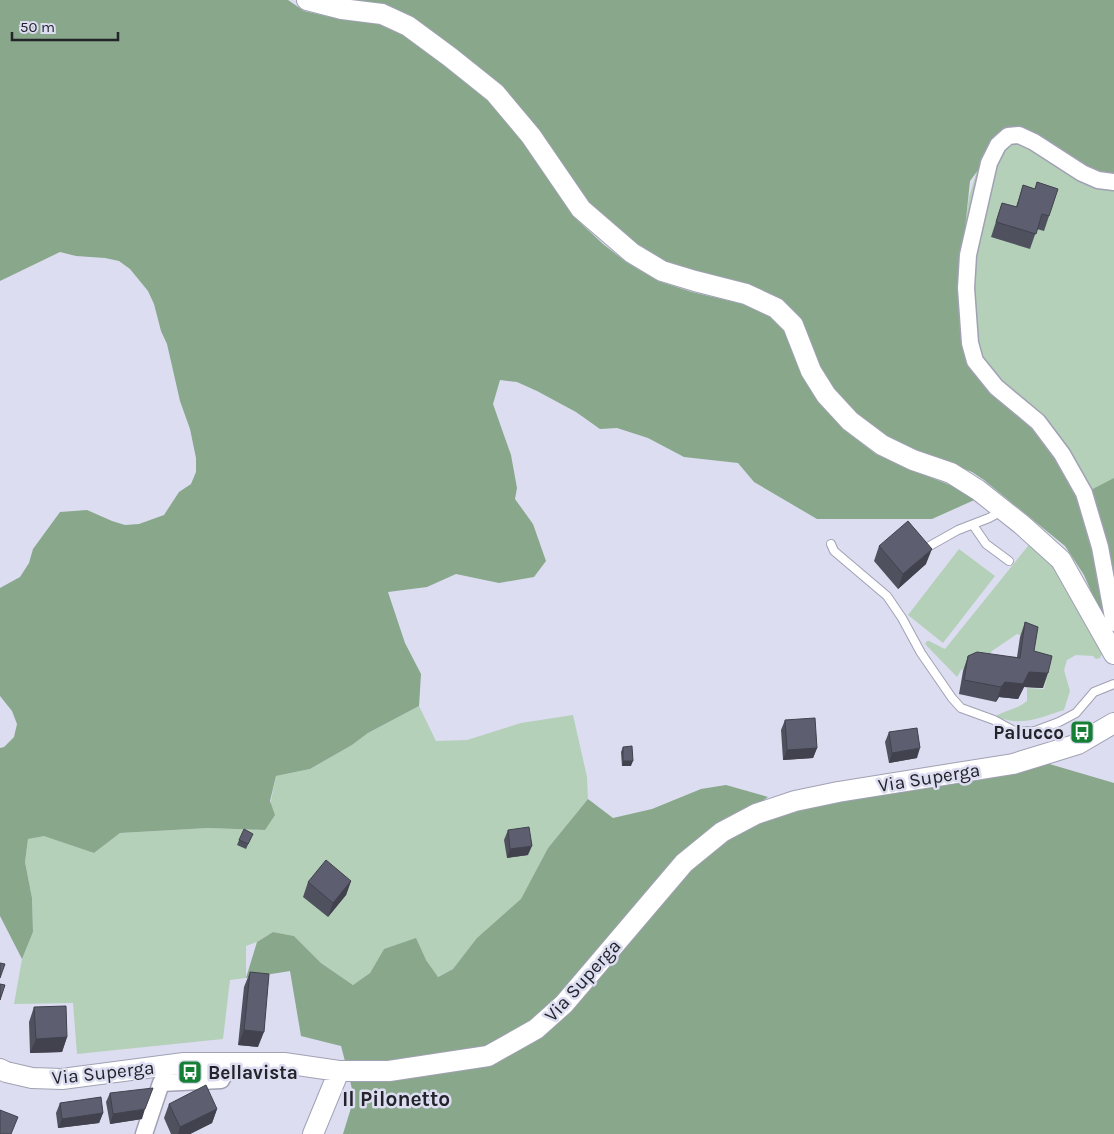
<svg xmlns="http://www.w3.org/2000/svg" width="1114" height="1134" viewBox="0 0 1114 1134" font-family="Karla,sans-serif">
<style>
.green{fill:#b5d0b8}
.forest{fill:#88a78b}
.lines{fill:none;stroke-linecap:round;stroke-linejoin:round}
.service-casing{stroke:#a0a1b3;stroke-width:10}
.minor-casing{stroke:#a0a1b3;stroke-width:19}
.tertiary-casing{stroke:#a0a1b3;stroke-width:22}
.service{stroke:#fff;stroke-width:8}
.minor{stroke:#fff;stroke-width:16}
.tertiary{stroke:#fff;stroke-width:20}
.wall{fill:#50515f}
.shaded-wall{fill:#41424e}
.building{fill:#5d5e6f;stroke:#41424e}
.labels{text-anchor:middle;stroke-width:5;stroke-linejoin:round;paint-order:stroke}
.poi-label{font-size:19px;font-weight:bold;fill:#23232a;stroke:#dcddf1;text-anchor:end}
.street-label{font-size:19px;fill:#23232a;stroke:#dcddf1}
.quarter-label{font-size:21px;font-weight:bold;fill:#23232a;stroke:#dcddf1}
</style>
<rect width="100%" height="100%" fill="#dcddf1"/>
<path class="green" d="M1029,0H1114V631L1105,524L1087,492L978,359L959,266L969,197Z
M1032,541L1054,564L1098,641L1102,654L1100,658L1096,659L1093,656L1076,655L1067,660L1064,670L1070,691L1064,710C1041,717 1020,728 996,716C1006,710 1018,709 1027,701V688L1044,689L1048,671L1030,665L1034,640L1017,634L992,651L988,657L961,670L957,677L925,644L927,641H929L945,649Z
M959,549L995,576L943,643L908,615Z
M419,706L436,741L467,740L521,723L573,715L587,777L588,799L548,848L521,900L478,938L453,969L437,977L426,960L384,949L370,973L353,985L321,963L294,936L273,932L257,942L246,946V978L230,980L223,1039L77,1054L73,1003L14,1004L22,959L33,932L32,898L25,862L28,839L44,835L94,853L120,833L208,828L265,830L276,776L310,769L352,745L368,733Z"/>
<path class="forest" d="M0,0H288L304,11L340,19L379,24L403,35L444,65L488,101L523,142L573,216L603,244L626,262L658,281L692,292L743,304L770,317L784,331L802,376L818,401L843,429L876,454L909,469L981,497L932,519H817L754,482L738,463L684,457L648,438L617,428L600,429L576,412L537,391L517,382L500,380L493,404L511,455L517,488L515,499L533,524L546,561L534,577L499,583L456,574L427,587L388,592L405,643L421,674L419,706L368,733L352,745L310,769L276,776L270,801L275,815L265,830L208,828L120,833L94,853L44,836L28,839L25,862L32,898L33,932L22,959L0,916V748L4,747L14,737L17,724L12,711L0,696V588L20,577L29,563L33,549L60,512L87,510L112,521L125,525L139,524L164,515L179,492L191,484L196,472V458L190,429L180,401L167,344L161,331L154,304L148,291L130,269L119,261L105,258L76,256L60,252L0,281Z
M350,0H1114V180L1007,131L970,181L960,276L973,362L1039,425L1082,494L1109,616L1103,619L1084,575L1065,546L984,480L972,472L917,451L887,436L856,414L834,389L820,367L801,320L782,300L749,284L697,272L666,262L637,245L589,202L502,87L456,49L413,18L385,4Z
M1114,478V580L1087,492Z
M1046,763L1114,783V1134H343L354,1098L349,1076L518,1047L688,867L766,810Z
M726,785L768,797L689,854L560,1000L487,1052L346,1065L341,1046L301,1036L290,971L246,978L257,942L273,932L294,936L321,963L353,985L370,973L384,949L416,938L426,960L438,977L453,969L477,938L521,899L548,848L588,799L613,818L652,809L701,789Z"/>
<g class="lines">
<g class="service-casing">
<path id="service" d="M973,525L986,544L1009,561
M831,544L834,551L887,596L902,618L921,653L952,698L961,708L994,720L1014,731H1035L1059,722L1076,713L1094,692L1114,684
M926,548L958,530L989,518L1002,511"/>
</g>
<g class="minor-casing">
<path id="minor" d="M1114,182L1098,180L1082,173L1034,142L1019,135L1008,136L998,145L989,163L968,255L966,288L970,343L975,361L996,387L1038,422L1062,454L1084,493L1100,547L1114,623
M144,1134L161,1083L221,1080L231,1063"/>
</g>
<g class="tertiary-casing">
<path id="tertiary" d="M307,0L342,9L382,14L408,26L450,57L495,93L531,136L581,209L632,253L662,271L695,281L746,294L776,308L793,325L811,371L826,395L850,421L882,445L913,460L951,473L978,490L1021,524L1061,560L1114,654
M0,1069L6,1072L32,1078L62,1079L184,1063H284L339,1071H389L488,1056L536,1029L564,1004L684,863L722,832L756,814L795,801L838,792L1013,764L1078,744L1114,723
M313,1134L339,1071"/>
</g>
<use href="#service" class="service"/>
<use href="#minor" class="minor"/>
<use href="#tertiary" class="tertiary"/>
</g>
<path class="wall" d="M1037,182L1049,216L1044,231L1037,229L1030,249L991,237L1002,203L1016,207L1023,185L1035,189Z
M879,546L926,564L898,589L874,561Z
M1025,622L1034,651L1043,688L1024,687L1018,699L999,697L996,702L959,694L963,671L968,656L1017,657L1020,637Z
M785,720L817,748L813,758L783,760L781,730Z
M889,732L917,758L889,763L885,742Z
M623,747L631,766H622L621,752Z
M508,830L528,855L507,858L504,840Z
M251,838L246,849L237,845L239,840Z
M351,881L346,895L328,917L303,897L308,882Z
M250,972L258,1047L238,1045L244,987Z
M34,1007L67,1037L62,1052L30,1053L29,1022Z
M110,1093L142,1119L110,1124L106,1102Z
M60,1103L103,1113L99,1123L58,1128L56,1113Z
M169,1104L217,1109L212,1123L190,1134H171L164,1118Z"/>
<path class="shaded-wall" d="M932,549L926,564L898,589L903,574Z
M1029,672L1048,673L1043,688L1024,687L1018,699L999,697L996,702L1001,687L1005,682Z
M817,748L813,758L783,760L787,750Z
M920,748L917,758L889,763L892,753Z
M623,761H633L631,766H622Z
M532,846L528,855L507,858L510,849Z
M351,881L346,895L328,917L333,903Z
M244,1030L264,1032L258,1047L238,1045Z
M67,1037L62,1052L30,1053L36,1039Z
M145,1109L142,1119L110,1124L113,1114Z
M217,1109L212,1123L190,1134H178L180,1127Z
M103,1113L99,1123L58,1128L62,1119Z"/>
<path class="building" d="M1037,182L1058,189L1049,216L1042,214L1036,234L996,222L1002,203L1017,207L1023,185L1035,189Z
M908,521L932,549L903,574L879,546Z
M1025,622L1038,627L1034,651L1052,656L1048,673L1029,672L1023,684L1005,682L1001,687L964,680L968,656L977,652L1020,658Z
M815,718L817,748L787,750L785,720Z
M917,728L920,748L892,753L889,732Z
M632,746L633,761H623V747Z
M529,827L532,846L510,849L508,830Z
M244,829L253,834L248,844L239,840Z
M326,860L351,881L333,903L308,882Z
M0,963L5,964L0,978Z
M250,972L269,974L264,1032L244,1030Z
M0,984L5,985L0,1000Z
M66,1006L67,1037L36,1039L34,1007Z
M206,1085L217,1109L180,1127L169,1104Z
M153,1088L145,1109L113,1114L110,1093Z
M101,1097L103,1113L62,1119L60,1103Z
M0,1110L18,1117L11,1134H0Z"/>
<defs>
<g id="bus-square" transform="scale(1.25)"><rect x="-9" y="-9" width="18" height="18" rx="4" fill="#157f35" stroke="#dcddf1"/><path d="M-5-6H5V4H4V6H2V4H-2V6H-4V4H-5ZM-3.5-4V0h7V-4ZM-3.5 1.2v1.5H-2V1.2ZM2 1.2v1.5H3.5V1.2Z" fill="#fff"/></g>
</defs>
<g fill-rule="evenodd">
<use href="#bus-square" x="1082" y="732"/>
<use href="#bus-square" x="190" y="1072"/>
</g>
<g class="labels">
<g class="poi-label">
<text x="1064" y="739">Palucco</text>
<text x="208" y="1079" text-anchor="start">Bellavista</text>
</g>
<g class="street-label">
<text transform="translate(929 777) rotate(-9)" y="7">Via Superga</text>
<text transform="translate(582 980) rotate(-48)" y="7">Via Superga</text>
<text transform="translate(103 1072) rotate(-6)" y="7">Via Superga</text>
</g>
<g class="quarter-label">
<text x="396" y="1106">Il Pilonetto</text>
</g>
</g>
<path d="M12 32v8h106v-8" fill="none" stroke="#23232a" stroke-width="2.5"/>
<text x="20" y="32" font-size="15" fill="#23232a" stroke="#dcddf1" stroke-width="4" paint-order="stroke">50 m</text>
</svg>
